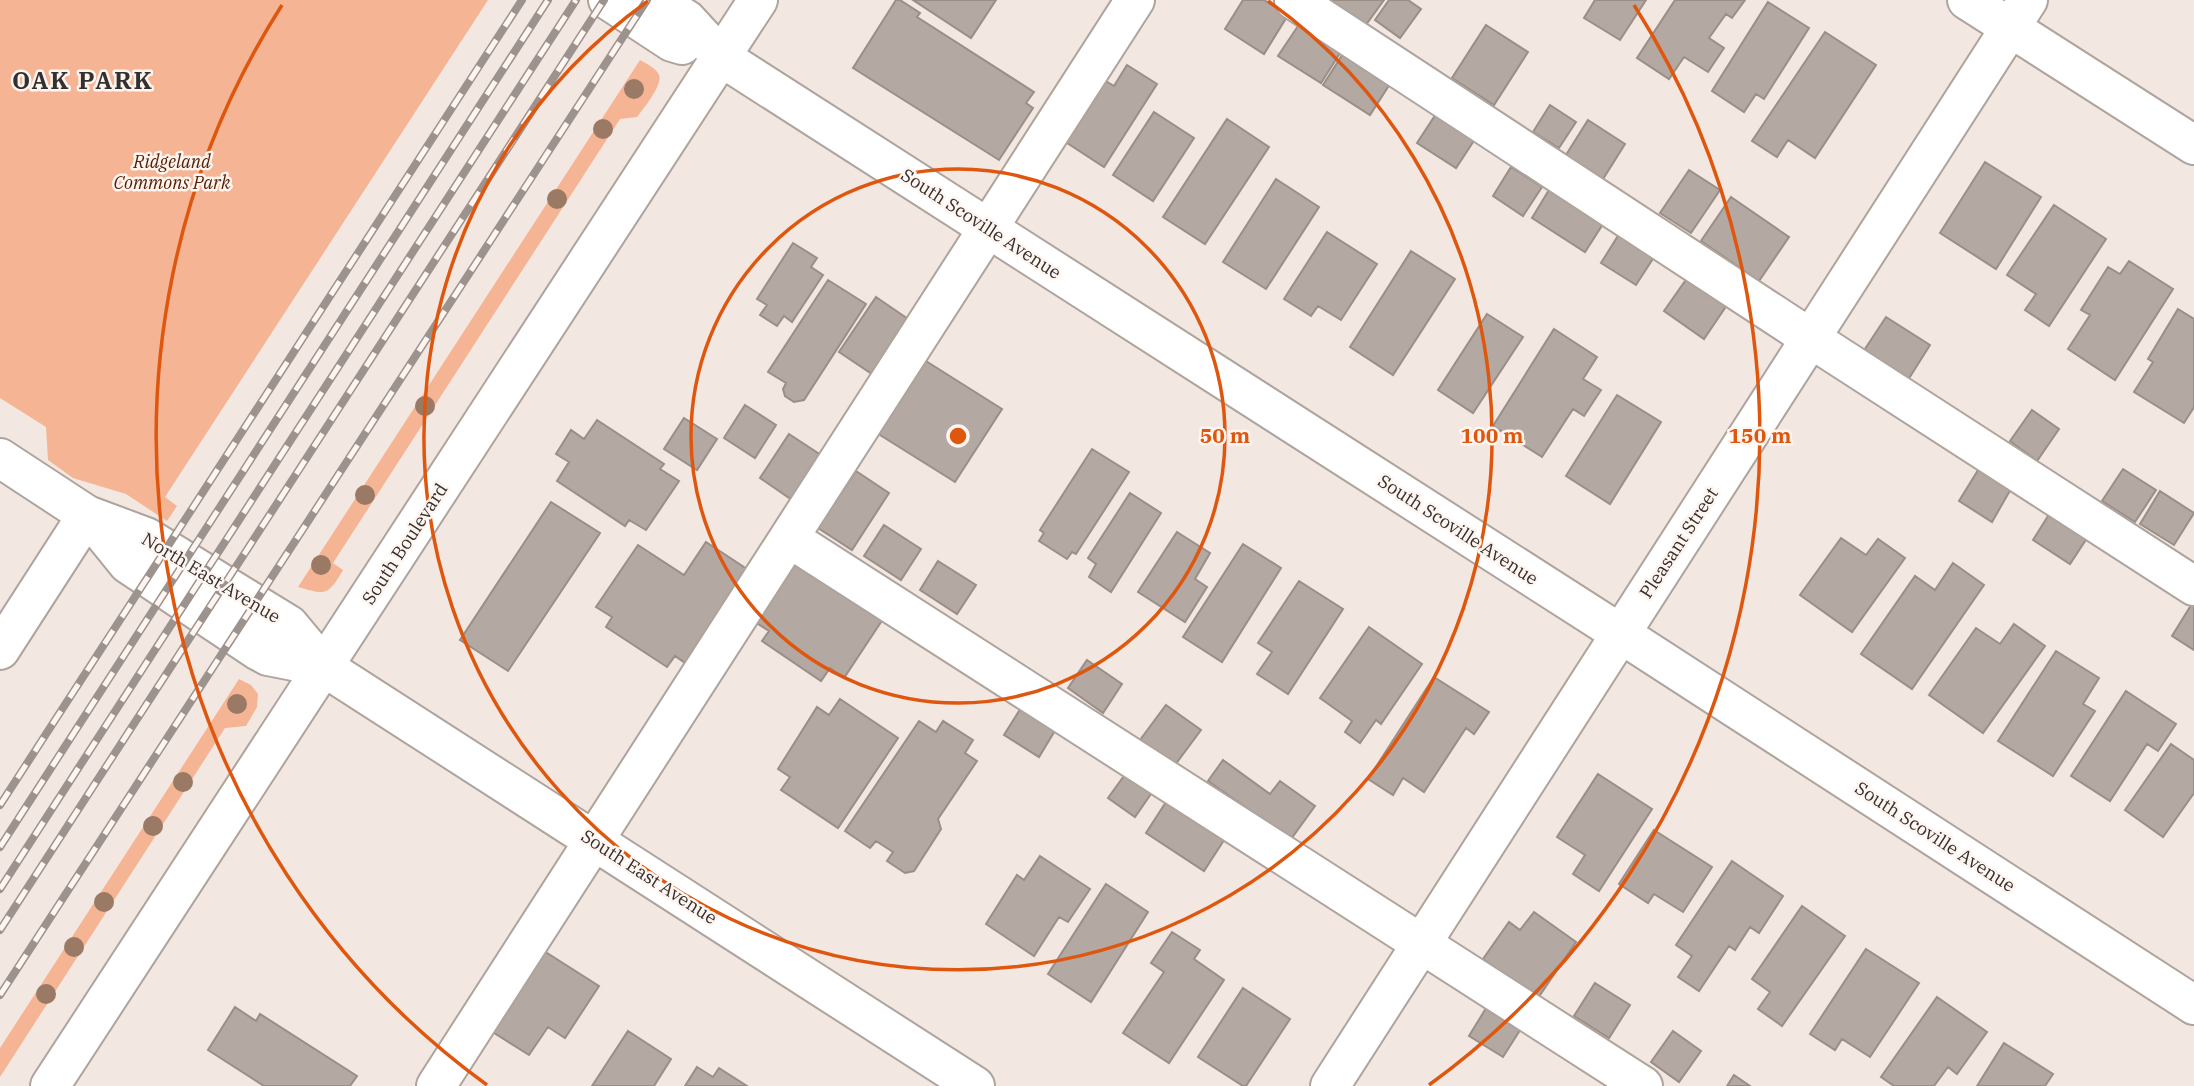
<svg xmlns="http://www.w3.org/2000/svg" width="2194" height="1086" viewBox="0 0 2194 1086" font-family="'IBM Plex Serif',serif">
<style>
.green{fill:#f5b494}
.building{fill:#b3a8a2;stroke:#9a8e89;stroke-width:2}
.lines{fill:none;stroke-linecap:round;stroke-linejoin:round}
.minor-casing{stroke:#aea39d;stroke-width:42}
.minor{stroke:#fff;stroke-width:38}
.rail-casing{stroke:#9c938f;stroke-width:8}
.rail{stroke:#fff5f0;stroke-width:5;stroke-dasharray:16;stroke-linecap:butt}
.tree{fill:#9a7965}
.ring{fill:none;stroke:#df570e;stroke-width:3.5}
.labels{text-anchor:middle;stroke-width:5;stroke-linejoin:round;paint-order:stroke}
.park-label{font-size:18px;font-style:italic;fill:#521f00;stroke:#fff5f0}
.street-label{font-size:18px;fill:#34302e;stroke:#fff5f0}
.district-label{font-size:24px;font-weight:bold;letter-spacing:2px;fill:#34302e;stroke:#fff5f0}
.centre{fill:#df570e;stroke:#fff5f0;stroke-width:3.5}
.ring-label{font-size:21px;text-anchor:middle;font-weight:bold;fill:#df570e;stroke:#fff5f0;stroke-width:5;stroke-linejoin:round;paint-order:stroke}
</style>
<rect width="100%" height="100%" fill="#f3e7e1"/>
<path class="green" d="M0,0H488L165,497L177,506L167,521L126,494L73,478L48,460L46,427L0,398Z
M640,60C647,64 656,68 659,75C663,85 643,109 637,117L620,119L333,563L343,570C328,596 326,595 298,587Z
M239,679L251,685L258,694L257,707L246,726L225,728L0,1077V1048Z"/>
<path class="building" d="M896,0H900L920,13L917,17L1034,92L1026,103L1033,108L999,160L853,68Z
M913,0H996L971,38Z
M1243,0H1264L1288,15L1264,54L1225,29Z
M1332,0H1384L1365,26L1331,1Z
M1389,0H1408L1421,9L1400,38L1375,20Z
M1595,0H1646L1620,40L1584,18Z
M1675,0H1745L1732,18L1726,14L1709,38L1724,48L1708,72L1684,57L1669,79L1637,58Z
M1768,2L1809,28L1764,99L1756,94L1744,112L1712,91Z
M1300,23L1342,50L1321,83L1278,56Z
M1486,25L1528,52L1494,105L1452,78Z
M1825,32L1876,65L1815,158L1788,140L1777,157L1752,141Z
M1348,46L1395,76L1370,115L1323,85Z
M1127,65L1157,84L1104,167L1064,141L1104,80L1114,86Z
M1550,105L1576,122L1559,148L1533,132Z
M1438,111L1477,136L1456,168L1417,143Z
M1154,112L1194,138L1153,201L1113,175Z
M1227,119L1269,147L1205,244L1163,217Z
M1588,120L1625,144L1603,179L1566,155Z
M1985,162L2041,197L1996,269L1940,233Z
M1511,167L1542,187L1523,216L1493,196Z
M1689,170L1720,190L1691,233L1660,213Z
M1276,179L1319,207L1266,289L1223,262Z
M1549,190L1603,224L1585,252L1532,218Z
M1731,197L1789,237L1759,281L1701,241Z
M2054,205L2106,239L2049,326L2025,310L2036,294L2007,275Z
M1621,231L1656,254L1636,285L1601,263Z
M1327,232L1377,264L1341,320L1318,306L1311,316L1284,299Z
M793,243L817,258L811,267L823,275L792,322L784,316L777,326L760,315L767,305L757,299Z
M1411,251L1455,279L1393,375L1350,347Z
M2129,261L2173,289L2115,380L2068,349L2090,315L2081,310L2108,267L2120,274Z
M1690,274L1729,302L1704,339L1664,311Z
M828,280L866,304L804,400L794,402L785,396L783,389L786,383L768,372Z
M876,297L911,321L875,376L839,352Z
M2178,309L2194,319V407L2184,423L2134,392L2153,362L2148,359Z
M1487,314L1523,337L1473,413L1438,390Z
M1886,317L1930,345L1908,380L1863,352Z
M1554,329L1597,357L1583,379L1601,390L1584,416L1573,409L1542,457L1493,426Z
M918,356L1002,409L955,482L872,430Z
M1617,395L1661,422L1610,504L1566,476Z
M745,405L776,425L755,458L724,438Z
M2032,410L2059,429L2037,461L2010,441Z
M684,418L717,439L697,470L664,449Z
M597,420L664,464L660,469L679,481L646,530L629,520L625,526L557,481L569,462L556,454L571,430L584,439Z
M789,434L824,457L795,502L760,478Z
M1092,449L1129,472L1076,554L1072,552L1067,559L1039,541L1044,533L1040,530Z
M1980,467L2012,487L1992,522L1959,501Z
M2123,469L2156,490L2135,522L2102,501Z
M856,471L889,493L852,550L818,528Z
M2160,491L2194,513L2174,545L2140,524Z
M1130,493L1161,513L1111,592L1089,577L1096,564L1088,558Z
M551,502L600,533L508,671L460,640Z
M2053,508L2091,532L2070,564L2033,540Z
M884,525L921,549L901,580L864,556Z
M1177,532L1210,553L1195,579L1207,587L1185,622L1138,592Z
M1841,538L1866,555L1878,539L1905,558L1852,632L1800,595Z
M706,542L750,571L688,665L675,656L667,667L606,627L612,617L596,607L638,545L684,575Z
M1243,544L1281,568L1222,662L1183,637Z
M792,559L883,619L844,678L830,668L821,681L762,641L769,631L752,620Z
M938,561L976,585L957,614L920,590Z
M1953,563L1984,585L1912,689L1861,654L1915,576L1935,590Z
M1299,581L1343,609L1288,694L1257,674L1272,652L1258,643Z
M2193,602H2194V650L2172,636Z
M2014,624L2045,646L1983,733L1929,695L1976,628L2000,644Z
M1369,627L1422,664L1381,724L1376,720L1360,743L1345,732L1352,721L1320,698Z
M2056,651L2099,678L2083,704L2095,711L2053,776L1998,741Z
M1087,660L1122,684L1103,713L1068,688Z
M1434,677L1489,712L1474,734L1466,728L1424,792L1403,778L1393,795L1368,779Z
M2126,691L2176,724L2158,751L2147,744L2110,801L2071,776Z
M840,699L898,738L838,828L781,790L790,777L778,769L817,707L829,715Z
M1024,703L1059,724L1039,757L1004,735Z
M1166,705L1201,730L1175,765L1140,740Z
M919,721L936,732L943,721L973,740L965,753L977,761L938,819L941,829L914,871L905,873L887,861L893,852L876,841L870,848L845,831Z
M2171,744L2194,760V793L2163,837L2125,810Z
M1223,760L1270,794L1280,781L1315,806L1291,839L1208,781Z
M1126,773L1153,791L1135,817L1108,798Z
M1598,774L1652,809L1599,891L1573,874L1585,855L1557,837Z
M1168,799L1226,837L1204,871L1146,833Z
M1654,830L1712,867L1683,912L1654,894L1648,903L1619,884Z
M1040,856L1090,889L1068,922L1059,917L1034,956L986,924L1017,875L1024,880Z
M1732,861L1783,896L1759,933L1750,927L1735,950L1729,946L1699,991L1678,977L1692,956L1676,945Z
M1106,884L1148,912L1091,1002L1048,974Z
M1802,906L1845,936L1782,1026L1758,1009L1770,992L1752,979Z
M1534,912L1576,942L1538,998L1483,959L1509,922L1520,930Z
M1172,932L1200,950L1194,959L1224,980L1169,1063L1123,1033L1164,972L1151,963Z
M1866,949L1919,983L1870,1057L1842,1039L1835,1050L1810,1034Z
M544,951L599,986L565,1038L548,1027L529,1055L491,1031Z
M1595,983L1630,1005L1609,1038L1574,1016Z
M1243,988L1290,1019L1246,1086H1243L1198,1057Z
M1937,997L1987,1032L1957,1074L1948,1067L1934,1086H1894L1881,1077Z
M1488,1005L1522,1027L1503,1057L1469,1036Z
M235,1007L256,1021L260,1014L357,1076L350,1086H264L208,1050Z
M628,1031L671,1059L654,1086H592Z
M1673,1031L1701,1051L1679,1082L1651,1062Z
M2004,1043L2053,1074L2045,1086H1977Z
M697,1067L713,1077L719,1068L747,1086H685Z
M1734,1075L1750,1086H1727Z"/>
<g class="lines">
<g class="minor-casing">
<path id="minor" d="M608,0L672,42L682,45
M656,0L687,20L721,57L1621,634L2194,1005
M1294,0L1810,338L2194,586
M1967,0L2194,145
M0,458L87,515L146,537L289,625L324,667L975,1086
M89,516L128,564L257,650L268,656L324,667
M789,538L1643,1086
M0,650L87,515
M50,1086L758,0
M436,1086L1135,0
M1330,1086L2028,0"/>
</g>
<use href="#minor" class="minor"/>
<g class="rail-casing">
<path id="rail" d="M0,805L522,0
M0,847L548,0
M0,889L576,0
M0,930L604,0
M0,995L647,0"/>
</g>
<use href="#rail" class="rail"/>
</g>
<g class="tree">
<circle cx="634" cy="89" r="10"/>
<circle cx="603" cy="129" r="10"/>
<circle cx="557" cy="199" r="10"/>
<circle cx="425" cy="406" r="10"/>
<circle cx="365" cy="495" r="10"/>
<circle cx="321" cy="565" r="10"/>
<circle cx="237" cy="704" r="10"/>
<circle cx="183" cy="782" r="10"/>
<circle cx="153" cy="826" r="10"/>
<circle cx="104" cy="902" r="10"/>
<circle cx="74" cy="947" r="10"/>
<circle cx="46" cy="994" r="10"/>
</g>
<g class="ring">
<circle cx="958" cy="436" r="267"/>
<path d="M1268 1A534 534 0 1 1 648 1"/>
<path d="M487 1085A802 802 0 0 1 282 5M1634 5A802 802 0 0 1 1429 1085"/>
</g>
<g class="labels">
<g class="park-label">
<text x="172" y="168">Ridgeland<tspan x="172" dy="21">Commons Park</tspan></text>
</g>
<g class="street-label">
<text transform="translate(981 224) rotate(33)" y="6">South Scoville Avenue</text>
<text transform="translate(1458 530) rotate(33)" y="6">South Scoville Avenue</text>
<text transform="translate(1679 543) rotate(-57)" y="6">Pleasant Street</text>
<text transform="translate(405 544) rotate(-57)" y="6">South Boulevard</text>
<text transform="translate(211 578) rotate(31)" y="6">North East Avenue</text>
<text transform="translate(1935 837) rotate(33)" y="6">South Scoville Avenue</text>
<text transform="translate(649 877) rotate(33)" y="6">South East Avenue</text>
</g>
<g class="district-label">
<text x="83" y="89">OAK PARK</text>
</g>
</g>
<circle cx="958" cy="436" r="10" class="centre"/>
<g class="ring-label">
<text x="1225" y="443">50 m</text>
<text x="1492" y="443">100 m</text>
<text x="1760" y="443">150 m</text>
</g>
</svg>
